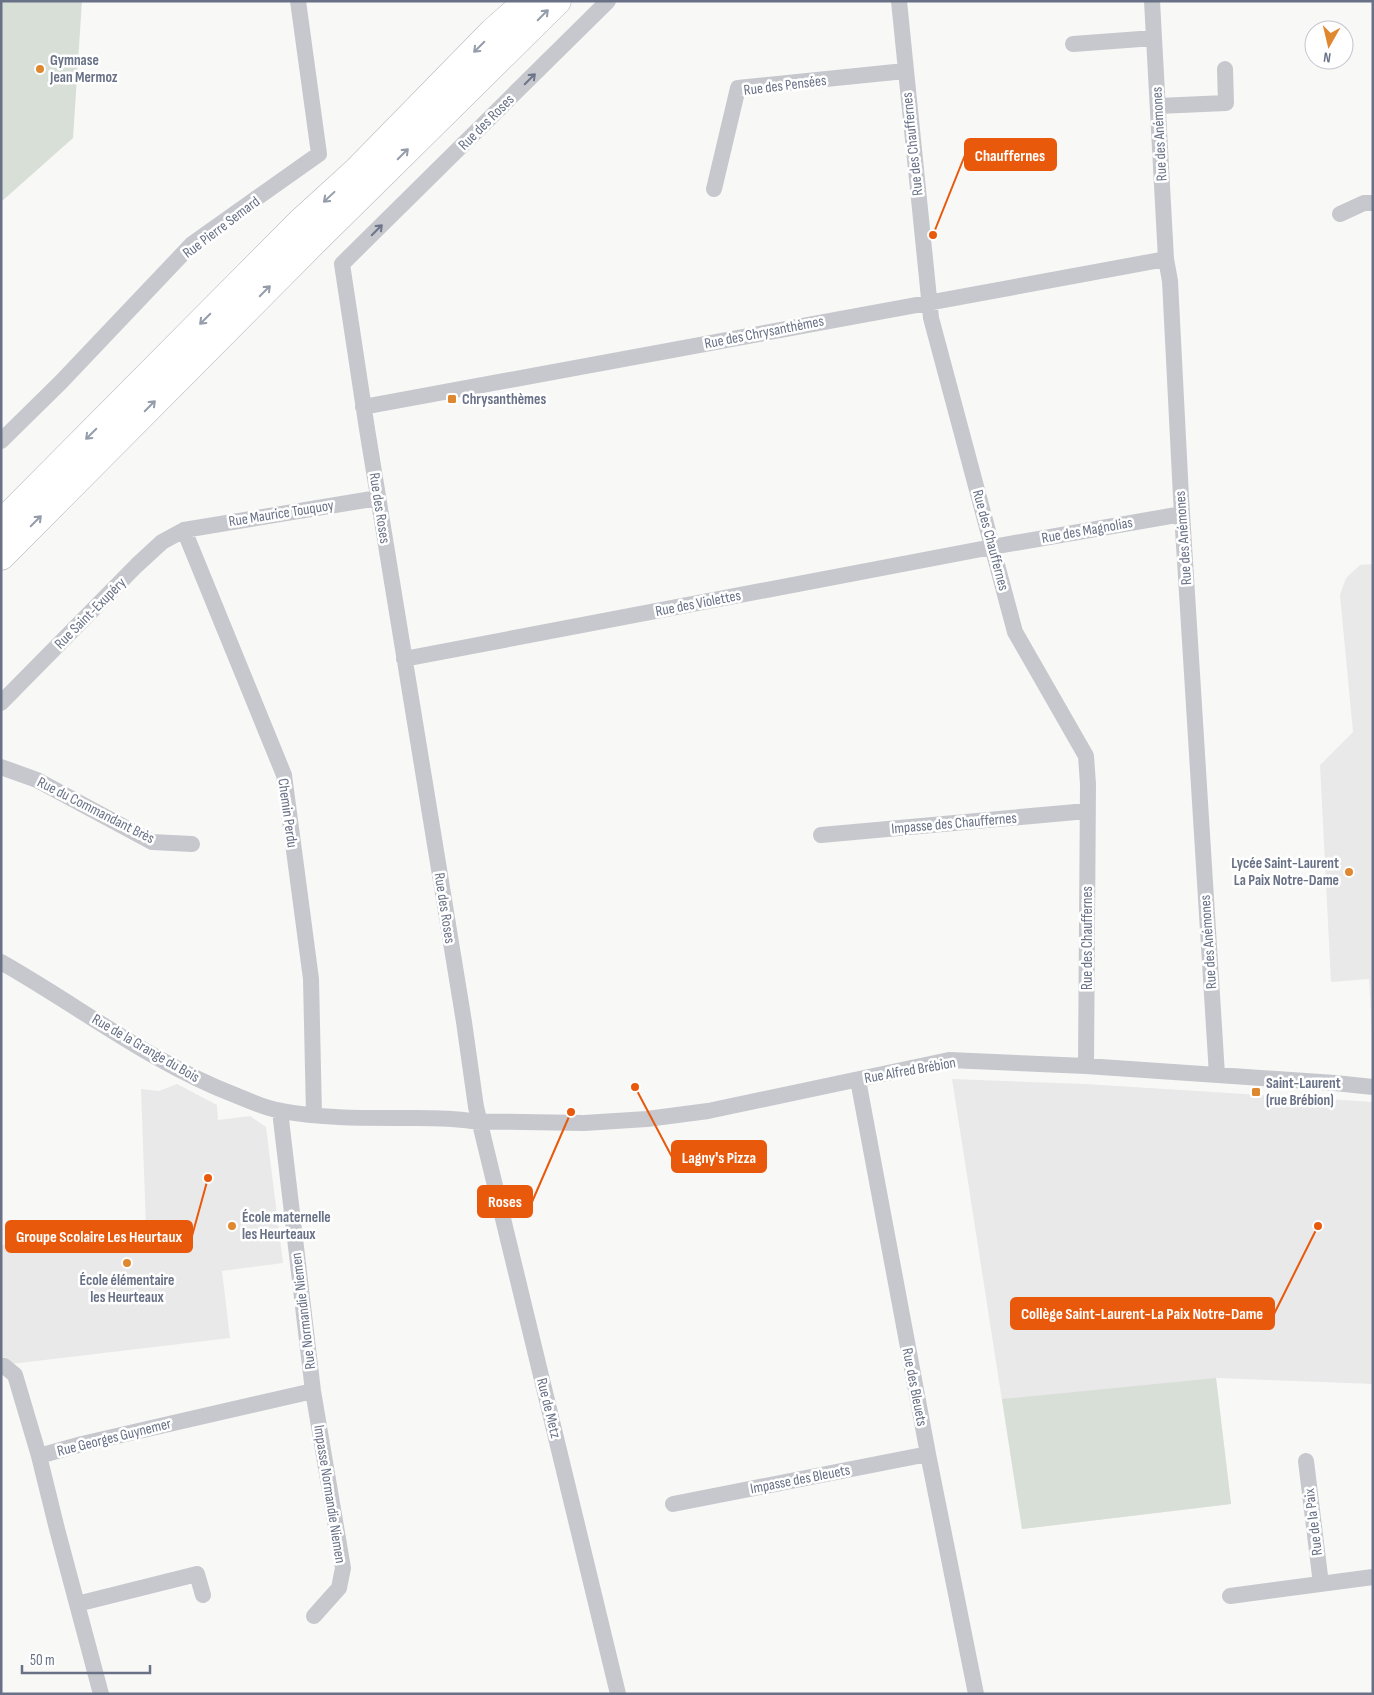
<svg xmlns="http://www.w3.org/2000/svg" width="1374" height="1695" viewBox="0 0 1374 1695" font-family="'Sofia Sans Condensed',sans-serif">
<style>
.built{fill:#e9e9e9}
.green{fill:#d8dfd7}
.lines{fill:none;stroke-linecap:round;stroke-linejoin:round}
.highway-casing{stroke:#b7b9bd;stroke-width:29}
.street{stroke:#c6c8cd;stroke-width:16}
.highway{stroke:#fff;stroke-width:28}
.oneway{stroke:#959caa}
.oneway2{stroke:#6d758a}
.poi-dot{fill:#df882f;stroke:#fff;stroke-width:2}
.labels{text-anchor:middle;stroke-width:5;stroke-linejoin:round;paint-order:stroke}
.poi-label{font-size:15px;font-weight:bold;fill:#687186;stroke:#fff;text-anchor:start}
.street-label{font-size:15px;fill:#687186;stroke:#fff}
.leader{fill:none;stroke:#e8590c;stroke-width:2}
.callout-dot{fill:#e8590c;stroke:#fff;stroke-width:2}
.callout{fill:#e8590c;stroke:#e8590c;stroke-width:2}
.callout-label{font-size:16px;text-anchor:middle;font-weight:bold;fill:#fff}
</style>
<rect width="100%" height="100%" fill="#f8f8f6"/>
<path class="built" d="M1373,564V1049L1369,979L1331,982L1320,765L1353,732L1340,595L1346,578L1360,565Z
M952,1079L1085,1084L1373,1102V1384L1216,1378L1231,1504L1022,1529Z
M177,1084L217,1105L218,1120L250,1116L266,1127L283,1263L222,1271L230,1338L11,1364L1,1358V1245L146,1228L141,1089L159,1091Z"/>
<path class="green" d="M1,1H82L73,138L1,202Z
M1216,1378L1231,1504L1022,1529L1002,1399Z"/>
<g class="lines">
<g class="highway-casing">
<path id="highway" d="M1,524L301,222L357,171L493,32L528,1
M1,556L311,244L557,1"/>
</g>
<path class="street" d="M608,1L342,264L367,429L464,1022L476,1107L618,1694
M899,1L931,318L1015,632L1086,756L1088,784L1086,1066
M1152,1L1166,259L1170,281L1181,497L1217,1075
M1073,44L1154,38
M1158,106L1226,103L1225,69
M714,189L738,88L905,71
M1340,214L1364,203H1373
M363,407L1166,259
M1,441L61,382L192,244L319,154L298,1
M184,530L284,775L311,979L314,1115
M404,659L992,547L1182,514
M1,703L137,565L162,542L184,530L378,498
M1,767L37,780L152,842L192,844
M821,835L1087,811
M1,962C79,1006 151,1063 235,1095C250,1101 266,1109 282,1111C319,1118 358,1118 396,1118C421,1118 446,1117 472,1121L584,1123L647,1119L708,1111L949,1060L1086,1066L1335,1083L1373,1087
M858,1080L928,1454L976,1694
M280,1111L313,1391L343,1568L339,1588L314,1616
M1,1366H4L15,1375L39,1456
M1306,1461L1321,1584
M673,1504L928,1454
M1230,1596L1373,1577
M77,1604L197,1574L203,1595
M101,1694L57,1529L39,1456L82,1444L313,1391"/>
<use href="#highway" class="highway"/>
</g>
<defs><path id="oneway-shaft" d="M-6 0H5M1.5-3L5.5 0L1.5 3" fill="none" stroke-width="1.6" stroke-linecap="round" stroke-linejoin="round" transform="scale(1.25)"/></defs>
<g class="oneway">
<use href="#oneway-shaft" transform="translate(543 15) rotate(-45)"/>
<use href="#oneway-shaft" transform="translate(479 47) rotate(135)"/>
<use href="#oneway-shaft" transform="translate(403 154) rotate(-45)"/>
<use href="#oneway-shaft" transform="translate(329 197) rotate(137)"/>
<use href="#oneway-shaft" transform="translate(265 291) rotate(-45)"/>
<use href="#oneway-shaft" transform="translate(205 319) rotate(135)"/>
<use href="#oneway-shaft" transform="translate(150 406) rotate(-45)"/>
<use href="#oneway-shaft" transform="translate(91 434) rotate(135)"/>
<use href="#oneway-shaft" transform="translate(36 521) rotate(-45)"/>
</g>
<g class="oneway2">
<use href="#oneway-shaft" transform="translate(530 79) rotate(-45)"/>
<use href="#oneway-shaft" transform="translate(377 230) rotate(-45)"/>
</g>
<g class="poi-dot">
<circle cx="40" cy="69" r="5"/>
<rect x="447" y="394" width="10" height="10" rx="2.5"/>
<circle cx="1349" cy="872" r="5"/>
<rect x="1251" y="1087" width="10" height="10" rx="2.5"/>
<circle cx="232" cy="1226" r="5"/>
<circle cx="127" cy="1263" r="5"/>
</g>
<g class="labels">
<g class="poi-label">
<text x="50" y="65">Gymnase<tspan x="50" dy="17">Jean Mermoz</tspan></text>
<text x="462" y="404">Chrysanthèmes</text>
<text x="1339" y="868" text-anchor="end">Lycée Saint-Laurent<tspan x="1339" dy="17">La Paix Notre-Dame</tspan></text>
<text x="1266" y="1088">Saint-Laurent<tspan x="1266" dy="17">(rue Brébion)</tspan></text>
<text x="242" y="1222">École maternelle<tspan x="242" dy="17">les Heurteaux</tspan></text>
<text x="127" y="1285" text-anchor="middle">École élémentaire<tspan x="127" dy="17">les Heurteaux</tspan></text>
</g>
<g class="street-label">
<text transform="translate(785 85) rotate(-7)" y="5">Rue des Pensées</text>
<text transform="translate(486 122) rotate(-45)" y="5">Rue des Roses</text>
<text transform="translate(1159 134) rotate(-93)" y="5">Rue des Anémones</text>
<text transform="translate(912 144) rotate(-96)" y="5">Rue des Chauffernes</text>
<text transform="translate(221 227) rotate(-37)" y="5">Rue Pierre Semard</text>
<text transform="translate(764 332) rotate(-11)" y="5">Rue des Chrysanthèmes</text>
<text transform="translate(380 508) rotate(81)" y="5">Rue des Roses</text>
<text transform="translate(281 513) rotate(-9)" y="5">Rue Maurice Touquoy</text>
<text transform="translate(1087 530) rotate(-10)" y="5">Rue des Magnolias</text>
<text transform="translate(1183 538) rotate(-94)" y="5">Rue des Anémones</text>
<text transform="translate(991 540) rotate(75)" y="5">Rue des Chauffernes</text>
<text transform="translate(698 603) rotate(-11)" y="5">Rue des Violettes</text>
<text transform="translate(90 613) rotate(-45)" y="5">Rue Saint-Exupéry</text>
<text transform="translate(96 810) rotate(27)" y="5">Rue du Commandant Brès</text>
<text transform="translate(288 813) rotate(82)" y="5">Chemin Perdu</text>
<text transform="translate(954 823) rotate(-5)" y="5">Impasse des Chauffernes</text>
<text transform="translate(445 908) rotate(81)" y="5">Rue des Roses</text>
<text transform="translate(1087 938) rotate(-90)" y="5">Rue des Chauffernes</text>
<text transform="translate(1208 942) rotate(-94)" y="5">Rue des Anémones</text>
<text transform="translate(146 1048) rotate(30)" y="5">Rue de la Grange du Bois</text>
<text transform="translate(910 1070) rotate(-10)" y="5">Rue Alfred Brébion</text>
<text transform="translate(303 1311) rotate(-97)" y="5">Rue Normandie Niemen</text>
<text transform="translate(915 1387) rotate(79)" y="5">Rue des Bleuets</text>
<text transform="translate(549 1408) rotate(76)" y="5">Rue de Metz</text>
<text transform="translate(114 1437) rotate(-14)" y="5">Rue Georges Guynemer</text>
<text transform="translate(800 1479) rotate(-11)" y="5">Impasse des Bleuets</text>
<text transform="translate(330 1494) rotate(81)" y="5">Impasse Normandie Niemen</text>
<text transform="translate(1313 1522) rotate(-97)" y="5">Rue de la Paix</text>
</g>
</g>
<path class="leader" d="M933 235L965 155M635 1087L672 1157M571 1112L532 1202M208 1178L192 1236M1318 1226L1274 1314"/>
<g class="callout-dot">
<circle cx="933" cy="235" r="5"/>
<circle cx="635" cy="1087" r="5"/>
<circle cx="571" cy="1112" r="5"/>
<circle cx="208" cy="1178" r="5"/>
<circle cx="1318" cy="1226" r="5"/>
</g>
<g class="callout">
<rect x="965" y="139" width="91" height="31" rx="5"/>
<rect x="672" y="1141" width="94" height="31" rx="5"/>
<rect x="478" y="1186" width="54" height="31" rx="5"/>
<rect x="6" y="1221" width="186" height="31" rx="5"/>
<rect x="1011" y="1298" width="263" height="31" rx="5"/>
</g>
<g class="callout-label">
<text x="1010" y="161">Chauffernes</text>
<text x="719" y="1163">Lagny's Pizza</text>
<text x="505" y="1207">Roses</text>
<text x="99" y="1242">Groupe Scolaire Les Heurtaux</text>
<text x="1142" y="1319">Collège Saint-Laurent-La Paix Notre-Dame</text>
</g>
<rect width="1374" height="1695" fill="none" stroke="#687186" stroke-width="5"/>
<g transform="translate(1329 45) rotate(188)"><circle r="24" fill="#ffffff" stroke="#c3c6cf"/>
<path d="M0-4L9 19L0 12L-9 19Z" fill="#df882f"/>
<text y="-8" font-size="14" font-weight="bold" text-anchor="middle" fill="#687186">N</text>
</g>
<path d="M22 1665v8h128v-8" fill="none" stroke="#687186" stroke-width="2.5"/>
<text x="30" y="1665" font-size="15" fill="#687186" stroke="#ffffff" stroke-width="4" paint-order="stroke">50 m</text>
</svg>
